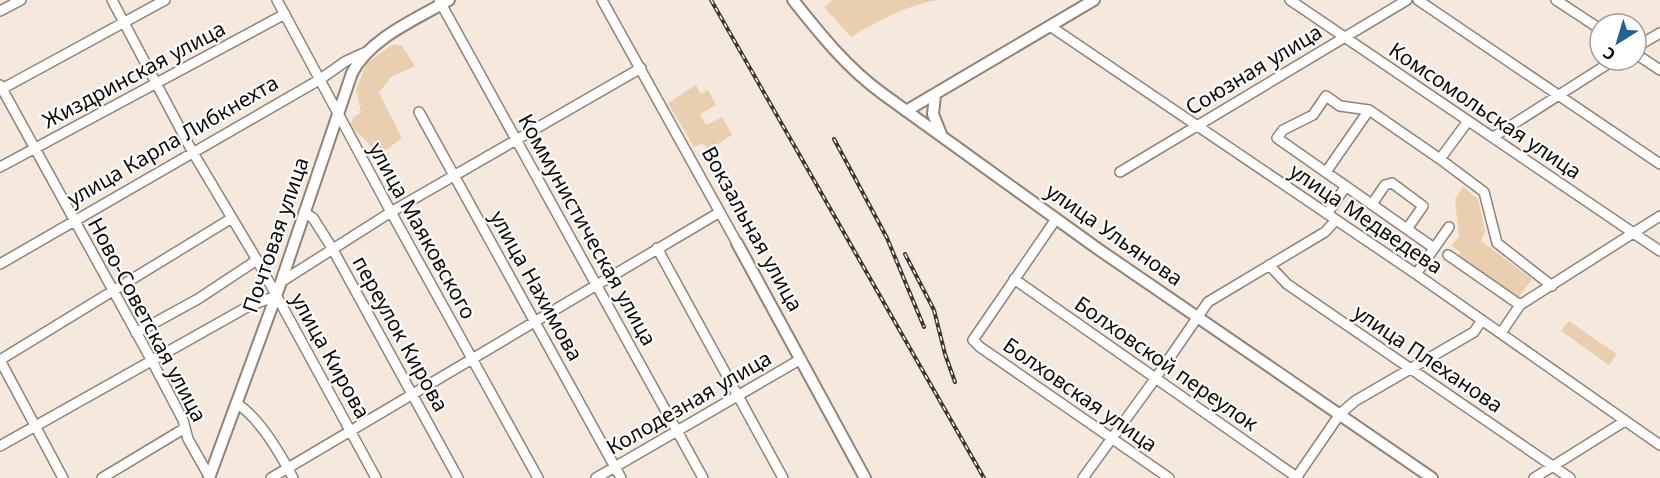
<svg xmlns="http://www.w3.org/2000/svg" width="1660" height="478" viewBox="0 0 1660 478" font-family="'Noto Sans',sans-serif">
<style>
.green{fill:#e9cfb0}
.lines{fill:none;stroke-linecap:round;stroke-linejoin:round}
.minor-casing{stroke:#8f8478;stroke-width:12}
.major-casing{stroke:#8f8478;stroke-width:14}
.minor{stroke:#fff;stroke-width:9}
.major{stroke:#fff;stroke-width:10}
.rail-casing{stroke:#3b3630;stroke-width:4}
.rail{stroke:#fff;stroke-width:1.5;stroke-dasharray:4.5;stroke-linecap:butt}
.labels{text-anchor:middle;stroke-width:4.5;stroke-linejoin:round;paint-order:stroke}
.street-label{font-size:21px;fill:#110d09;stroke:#fff}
</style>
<rect width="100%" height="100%" fill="#f4e9dc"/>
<path class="green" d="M832,0H937C905,6 879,20 851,37L824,7Z
M392,45H401L415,66L391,77L379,93L402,138L374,159C374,144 361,136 350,127L353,117L361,113L356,89L367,63Z
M696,85L701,94L708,90L716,105L700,114L706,125L722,117L732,135L708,150L703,143L694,147L668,103Z
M1463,187L1478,199L1485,231L1481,241L1532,279L1517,299L1458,256L1461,252L1451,246L1459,236L1455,199Z
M1569,321L1617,354L1609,365L1561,331Z"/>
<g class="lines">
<g class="minor-casing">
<path id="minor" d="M112,0L192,151L257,260L376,478
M277,0L391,212L538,478
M439,0L703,478
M602,0L737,243
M1290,0L1660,251
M1418,0L1660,164
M1556,0L1600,29
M0,11L21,0
M1050,26L1416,274L1660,445
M1636,47L1660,33
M1636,54L1660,70
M0,85L152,361L183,420L188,439L210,478
M0,90L165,0
M1369,110L1340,106L1326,96L1313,115L1283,130L1277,138L1434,248
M419,112L621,478
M1493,137L1614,60
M1440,159L1484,192L1497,243L1552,286
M0,167L285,14
M1120,172L1407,0
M1326,172L1369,110L1440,159L1468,121
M1372,204L1385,185L1392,183L1423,206L1407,229
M304,212L313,218L332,248L458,478
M1327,214L1346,186
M1056,219L973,340L980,347L1169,478
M657,248L783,478
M1448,255L1520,305
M0,264L319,80L346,61L366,52
M1269,265L1287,284L1570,478
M1416,274L1449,227
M1014,279L1298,478
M281,282L391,212L641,68
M136,333L198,299L257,260
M1501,333L1520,305L1660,216
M0,360L232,218
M0,360L63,478
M236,403C260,418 280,453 293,478
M0,446L249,306L276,296
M102,478L185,428
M271,478L720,212
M596,478L801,359
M1083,478L1155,379L1208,302L1325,232L1336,220
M1296,478L1340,414L1355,401L1474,332L1482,320
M1534,478L1625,421"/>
</g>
<g class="major-casing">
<path id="major" d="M793,0C820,34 847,68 883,94L1098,249L1432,478
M935,95L933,114L941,134
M906,111L1094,0
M737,243L865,478
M209,478L281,282L352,73C370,38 415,20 449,0"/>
</g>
<use href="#minor" class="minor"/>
<use href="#major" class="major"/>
<g class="rail-casing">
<path id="rail" d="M711,0L984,478
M834,139L887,238L924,327
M905,254L934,310L945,354L955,382"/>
</g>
<use href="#rail" class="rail"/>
</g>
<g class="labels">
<g class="street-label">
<text transform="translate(1254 70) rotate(-31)" y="7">Союзная улица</text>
<text transform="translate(134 75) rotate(-28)" y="7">Жиздринская улица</text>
<text transform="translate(1485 111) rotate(34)" y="7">Комсомольская улица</text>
<text transform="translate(173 141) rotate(-30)" y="7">улица Карла Либкнехта</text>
<text transform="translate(1366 219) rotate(34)" y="7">улица Медведева</text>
<text transform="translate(752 229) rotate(61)" y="7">Вокзальная улица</text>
<text transform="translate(587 230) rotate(61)" y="7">Коммунистическая улица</text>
<text transform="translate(422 231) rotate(61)" y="7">улица Маяковского</text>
<text transform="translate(276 235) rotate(-71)" y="7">Почтовая улица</text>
<text transform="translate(1114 235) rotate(35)" y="7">улица Ульянова</text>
<text transform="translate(536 286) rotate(61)" y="7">улица Нахимова</text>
<text transform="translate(147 320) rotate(62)" y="7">Ново-Советская улица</text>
<text transform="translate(400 334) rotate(61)" y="7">переулок Кирова</text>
<text transform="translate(330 356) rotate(61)" y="7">улица Кирова</text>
<text transform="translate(1428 359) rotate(34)" y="7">улица Плеханова</text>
<text transform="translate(1166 364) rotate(35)" y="7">Болховской переулок</text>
<text transform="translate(1080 395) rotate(35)" y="7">Болховская улица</text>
<text transform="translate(689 403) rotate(-30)" y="7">Колодезная улица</text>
</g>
</g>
<g transform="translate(1618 42) rotate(217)"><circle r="28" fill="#ffffff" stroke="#a09e9d" stroke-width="1.5"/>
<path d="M0-4.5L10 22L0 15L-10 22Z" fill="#226197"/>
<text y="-9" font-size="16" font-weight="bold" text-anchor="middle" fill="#110d09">С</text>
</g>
</svg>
